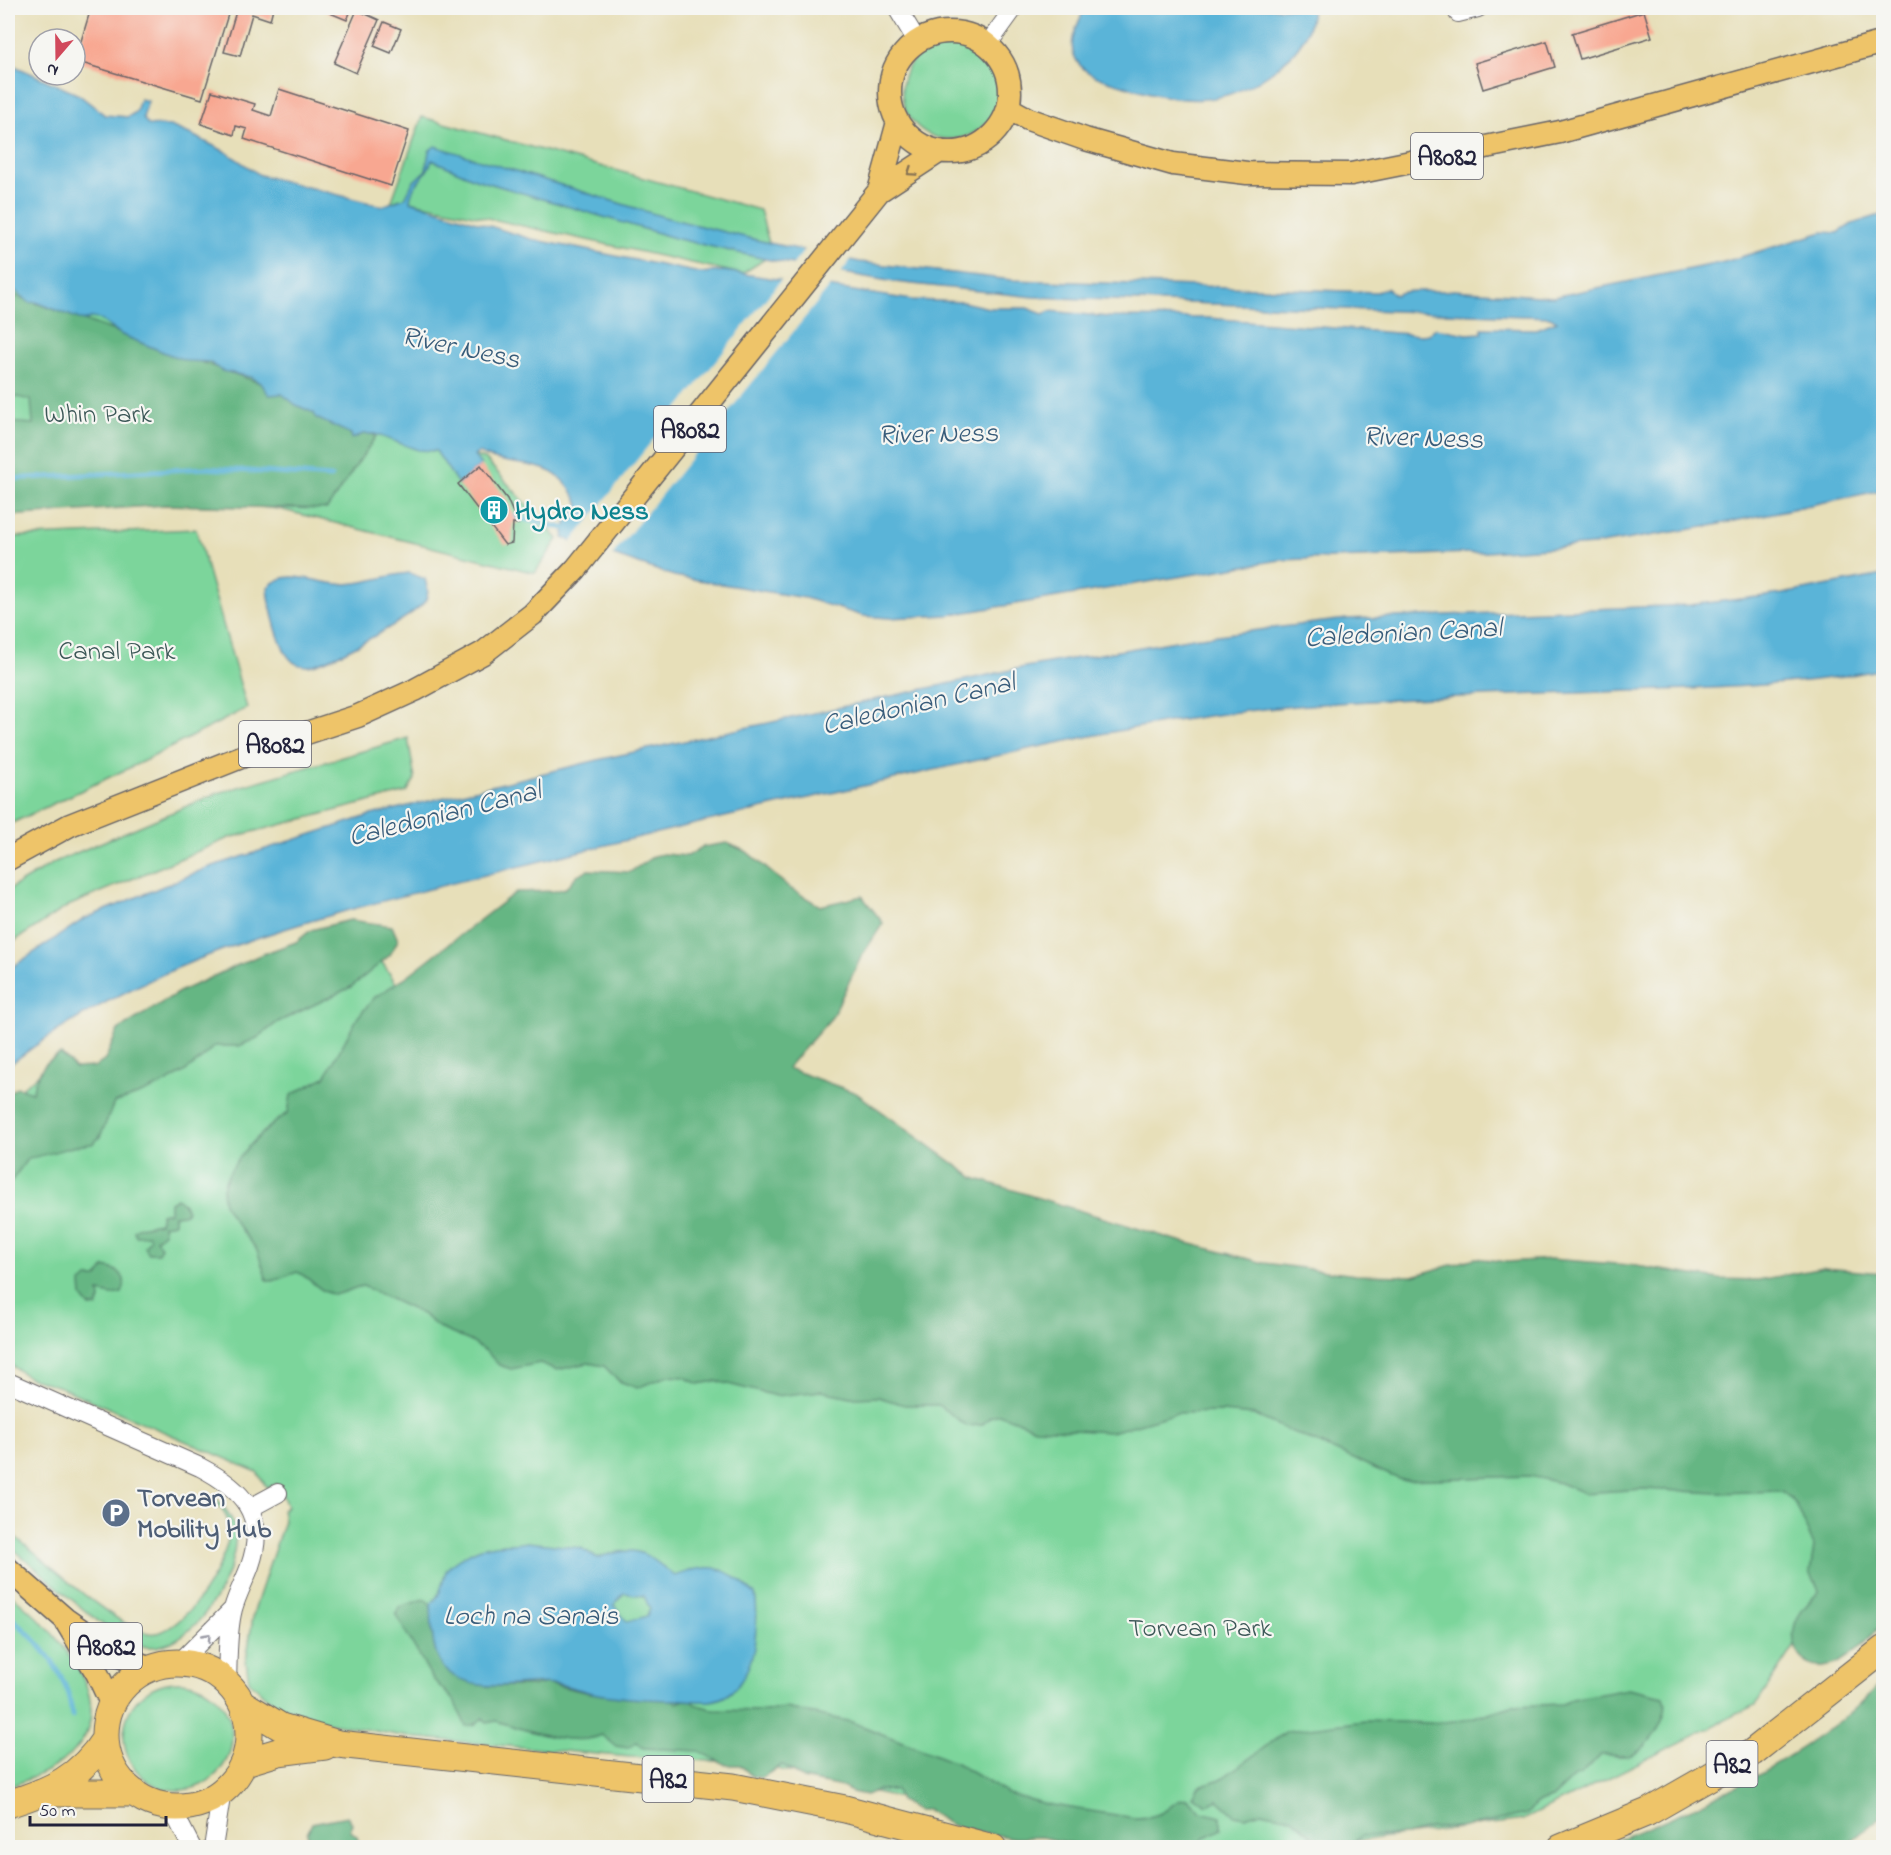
<svg xmlns="http://www.w3.org/2000/svg" width="1891" height="1855" viewBox="0 0 1891 1855" font-family="'Indie Flower',sans-serif">
<style>
.green{fill:#7cd59b;stroke:#4f7c6b;stroke-width:1.5}
.forest{fill:#65b683;stroke:#446c5f;stroke-width:1.5}
.water{fill:#5ab4d8;stroke:#3e6b8a;stroke-width:1.5;fill-rule:evenodd}
.pier{fill:#e7dfb9}
.lines{fill:none;stroke-linecap:round;stroke-linejoin:round}
.stream{stroke:#5ab4d8;stroke-width:5}
.building{fill:#f8a791}
.minor-casing{stroke:#676467;stroke-width:20}
.major-casing{stroke:#676467;stroke-width:25}
.highway-casing{stroke:#676467;stroke-width:29}
.minor{stroke:#fff;stroke-width:18}
.major{stroke:#eec469;stroke-width:22}
.highway{stroke:#eec469;stroke-width:27}
.oneway{stroke:#887352}
.oneway2{stroke:#9c9ca7}
.labels{text-anchor:middle;stroke-width:4.5;stroke-linejoin:round;paint-order:stroke}
.shield{fill:#f6f6f2;stroke:#626272;stroke-width:1.5}
.shield-label{font-size:26px;font-weight:bold;fill:#22223b}
.park-label{font-size:27px;fill:#3d5858;stroke:#f6f6f2}
.culture-label{font-size:27px;font-weight:bold;fill:#0d838f;stroke:#f6f6f2;text-anchor:start}
.service-label{font-size:27px;font-weight:bold;fill:#4e5e75;stroke:#f6f6f2;text-anchor:start}
.water-label{font-size:28px;font-style:italic;fill:#385c7a;stroke:#f6f6f2}
</style>
<rect width="100%" height="100%" fill="#f6f6f2"/>
<filter id="ink" filterUnits="userSpaceOnUse"><feTurbulence type="fractalNoise" baseFrequency=".0167" numOctaves="2"/><feDisplacementMap in="SourceGraphic" scale="12" xChannelSelector="R" yChannelSelector="G"/><feConvolveMatrix kernelMatrix="1 2 1 2 8 2 1 2 1" color-interpolation-filters="sRGB"/></filter>
<filter id="wash" filterUnits="userSpaceOnUse"><feTurbulence type="fractalNoise" baseFrequency=".008" numOctaves="4" result="noise"/><feDisplacementMap in="SourceGraphic" scale="24" xChannelSelector="R" yChannelSelector="G"/><feGaussianBlur stdDeviation="1.35" result="paint"/><feColorMatrix in="noise" values="0 0 0 0 0 0 0 0 0 0 0 0 0 0 0 0 0 1.4 0 .05"/><feComposite in="paint" operator="in"/></filter>
<g filter="url(#wash)">
<rect width="100%" height="100%" fill="#e7dfb9"/>
<path class="green" d="M902 91a48 48 0 1 1 96 0a48 48 0 1 1-96 0Z
M422,117L760,210L769,243L765,259L742,274L400,199L391,203Z
M8,283L486,460L558,539L535,573L279,509L178,499L8,510Z
M196,529L247,708L146,760L8,825V537Z
M408,738L415,779L407,792L229,838L68,906L8,945V890L55,862L218,793Z
M368,941L405,997L1238,1401L1796,1486L1841,1576L1756,1705L1523,1820L1308,1847H1131L1028,1828L752,1763L630,1757L409,1737L330,1723L281,1707L266,1697L249,1681L246,1661L254,1611L284,1521L282,1510L287,1507L279,1486L276,1484L267,1488L257,1472L60,1387L28,1377L8,1363V1099L40,1073L54,1095Z
M213,1496C223,1505 233,1516 235,1530C241,1572 191,1657 142,1646C107,1638 40,1569 8,1545V1531C39,1555 113,1626 148,1633C182,1640 234,1555 229,1525C227,1514 219,1506 212,1499Z
M8,1592C44,1621 119,1691 80,1744C64,1766 35,1777 11,1786L8,1785Z
M124 1736a54 54 0 1 1 108 0a54 54 0 1 1-108 0Z"/>
<path class="forest" d="M8,293L288,393L376,436L327,509L165,505L8,516V422L33,424L31,400L8,395Z
M727,843L747,852L791,889L820,906L862,896L883,923L861,957L832,1017L787,1068L856,1093L974,1178L1172,1239L1264,1263L1356,1275L1413,1276L1475,1258L1507,1262L1550,1259L1630,1265L1719,1279L1758,1280L1824,1268L1883,1273V1624C1867,1639 1848,1664 1824,1667C1804,1670 1791,1648 1794,1629C1796,1614 1810,1602 1819,1591L1810,1572L1814,1546L1796,1504L1782,1491L1718,1493L1643,1489L1584,1493L1560,1483L1530,1476L1401,1480L1254,1415L1222,1412L1177,1413L1111,1432L1035,1428L999,1414L990,1417L982,1425L967,1426L938,1405H905L878,1397L856,1398L821,1391L776,1396L716,1381L698,1384L684,1377L667,1376L637,1388L619,1381L604,1366L588,1363L557,1370L540,1363L511,1369L499,1365L486,1351L470,1341L441,1329L422,1314L363,1286C353,1287 345,1294 335,1294C320,1294 310,1277 297,1272L273,1281L267,1280C263,1270 261,1258 256,1249C247,1234 230,1220 224,1203C213,1174 266,1127 288,1113L291,1095L325,1077L358,1017L375,997L406,977L516,892L555,891L566,888L577,875L588,870L630,872L654,856L663,854L688,856L702,847Z
M350,920L392,926L398,940L390,955L351,987L278,1022L257,1038L239,1046H214C189,1075 151,1092 114,1103L100,1137L92,1144C68,1145 52,1155 28,1158L8,1186V1094L17,1087L32,1092C38,1073 42,1062 61,1054L75,1068L95,1067L105,1060L118,1030L179,992L260,955L296,942L311,930Z
M177,1198L184,1204L187,1211L184,1214L174,1215V1223L163,1225L164,1233L156,1239L161,1247L158,1253H148L145,1246L150,1239L149,1235L136,1236L134,1231L139,1227L159,1223L161,1214L170,1212V1202Z
M105,1267C120,1270 129,1277 122,1293L112,1295L99,1292L100,1299L97,1307H90L82,1297L81,1283L88,1278H97Z
M424,1599L431,1604L436,1651L487,1686H535L546,1683L590,1693L670,1697L677,1703L692,1697L695,1704L714,1710L766,1711L786,1708L852,1722L956,1763L1008,1794L1046,1804L1135,1818C1145,1818 1154,1817 1163,1812C1173,1806 1175,1800 1187,1798L1201,1812L1221,1817V1829L1204,1838L1195,1848L1090,1847L1041,1837L1015,1838L979,1832L951,1825L927,1810H917L900,1801L896,1790H878L866,1795L852,1792L842,1787L803,1779L782,1765L761,1778L752,1776L740,1765H726L699,1751L643,1748L637,1742L628,1748L616,1746L602,1735C572,1748 527,1730 496,1721L487,1723L483,1718L474,1725L466,1726L454,1701L432,1678L396,1615L399,1607Z
M1883,1681V1816L1847,1845L1837,1847H1808L1779,1837L1703,1847H1598C1683,1815 1767,1776 1840,1721C1856,1710 1869,1694 1883,1681Z
M1628,1689L1664,1697C1672,1713 1649,1749 1632,1755C1623,1758 1610,1754 1600,1755L1581,1775L1573,1778L1552,1798L1536,1803L1527,1814L1467,1827L1431,1828L1406,1835L1362,1836L1348,1846H1323L1292,1818L1261,1812L1245,1817L1235,1815L1218,1800L1207,1805L1193,1796L1199,1786L1221,1779L1287,1731L1365,1721L1434,1723L1464,1720L1512,1706L1562,1704L1572,1699Z
M347,1816L352,1823L350,1830L357,1837L360,1847H311L307,1833L312,1823Z"/>
<path class="water" d="M1085,8H1312C1311,34 1297,52 1277,68C1222,110 1185,104 1122,85C1105,80 1081,75 1074,55C1068,40 1079,22 1085,8Z
M8,63L79,95L105,115L128,117L136,112L140,99L148,101L143,118L148,125L170,126L192,135L226,152L260,175L382,206L405,198L413,182L426,170L429,151L435,146L664,217L769,243L860,262L1012,280L1377,292L1387,288L1395,295C1404,288 1438,293 1453,290L1553,297L1724,262L1823,232L1838,233L1852,224L1883,214V490L1710,526L1594,545L1471,553L1280,560L949,615L889,618L863,616L805,598L674,576L563,538L567,520L579,504C553,452 521,473 478,453L474,456L481,465L458,484L436,451L418,450L375,434H363L352,439L351,434L316,418L314,413L296,405L282,394L269,395L261,383L251,377L222,371L209,362L188,361L168,354L122,335L99,319L90,318L84,321L36,302L30,303L14,290L8,289ZM432,160L475,179L678,239L765,259L894,282L1034,297L1550,317L1557,321L1536,329L1482,328V333L1467,334L1435,328L1429,334L1421,335L1208,318L1109,317L1050,311L1043,314L1027,308H989L963,302L912,300L724,271L700,273L531,239L410,201C410,185 428,176 432,160Z
M409,573L425,579C427,588 430,593 425,601C414,617 327,664 308,666C304,666 298,665 295,663C279,654 269,605 268,587C288,567 315,583 339,584C363,585 385,575 409,573Z
M1883,575V669C1800,686 1717,688 1632,691C1528,695 1424,697 1321,704C1145,716 976,762 804,799C693,824 583,850 473,878C307,920 146,958 8,1066V970L84,919L207,868L371,815L602,759L1025,667L1193,638L1347,619L1690,605L1782,594Z
M527,1542L581,1548L597,1558C637,1544 643,1551 675,1576C715,1561 723,1566 755,1594C758,1610 757,1623 755,1639C753,1664 739,1698 710,1701C701,1702 692,1700 683,1700C652,1700 622,1699 592,1693C580,1690 568,1686 556,1684C520,1680 477,1698 446,1670C430,1655 432,1624 431,1604C444,1590 440,1586 446,1571C449,1563 477,1548 485,1547C498,1543 513,1545 527,1542ZM624,1593L644,1596L650,1609L647,1616L627,1622L614,1605Z"/>
<path class="pier" d="M806,248L825,252L853,257L839,275L791,267Z
M784,276L832,284L610,558L569,545Z"/>
<g class="lines">
<path class="stream" d="M8,479L206,468L331,477
M511,516L572,530
M8,1615C39,1641 69,1673 72,1716"/>
</g>
<g id="blocks">
<path class="building" d="M91,8H230L202,99L75,61Z
M237,8H273L270,20L252,14L240,56L224,52Z
M327,8H352L347,20L325,11Z
M357,10L379,20L356,73L334,63Z
M1644,11L1652,37L1580,59L1572,33Z
M384,22L401,29L391,53L374,46Z
M1547,41L1555,67L1483,89L1475,63Z
M279,89L409,131L391,186L244,139L247,129L236,126L234,135L201,124L212,91L255,104L253,110L271,116Z
M481,465L507,499L518,524L513,523L512,543L505,545L458,484Z"/>
</g>
</g>
<g filter="url(#ink)">
<use href="#blocks" fill-opacity="0" stroke="#676467" stroke-width="1.5"/>
<g class="lines">
<g class="minor-casing">
<path id="minor" d="M897,8L917,41
M1458,13L1478,8
M988,44L1014,8
M8,1382L200,1467C242,1489 268,1515 250,1566C245,1580 237,1594 233,1609C227,1632 228,1659 227,1683
M250,1508L278,1493
M179,1663L233,1609
M171,1807L192,1848
M213,1848L222,1791"/>
</g>
<g class="major-casing">
<path id="major" d="M890 92a60 60 0 1 1 120 0a60 60 0 1 1-120 0Z
M1008,108L1028,119L1085,139L1173,164L1247,173L1351,174L1560,132L1884,42
M879,191L898,122
M8,859L70,825L279,742L358,716L415,690L483,653L533,614L576,569L879,191L940,151
M8,1569L65,1619L117,1655L150,1668
M67,1623L97,1673L112,1705"/>
</g>
<g class="highway-casing">
<path id="highway" d="M105 1735a72 72 0 1 1 144 0a72 72 0 1 1-144 0Z
M243,1704L281,1727L338,1744L733,1787L845,1809L993,1848
M245,1762L278,1752L325,1746
M47,1793H135
M8,1804C50,1791 80,1778 105,1739
M1561,1848L1648,1812L1753,1752L1884,1649"/>
</g>
<use href="#minor" class="minor"/>
<use href="#major" class="major"/>
<use href="#highway" class="highway"/>
</g>
<defs><path id="oneway-chevron" d="M-2-3.5L2.5 0L-2 3.5" fill="none" stroke-width="1.6" stroke-linecap="round" stroke-linejoin="round" transform="scale(1.5)"/></defs>
<use class="oneway" href="#oneway-chevron" transform="translate(911 172) rotate(146)"/>
<use class="oneway2" href="#oneway-chevron" transform="translate(207 1637) rotate(-46)"/>
</g>
<defs>
<g id="building-disc" transform="scale(1.5)"><circle r="9.5" fill="#0f9aa8" stroke="#f6f6f2"/><path d="M-4-6H4V6H1V3H-1V6H-4ZM-2.5-4.3h1.7v1.8h-1.7ZM.8-4.3h1.7v1.8H.8ZM-2.5-1h1.7V.8h-1.7ZM.8-1h1.7V.8H.8Z" fill="#fff"/></g>
<g id="parking-disc" transform="scale(1.5)"><circle r="9.5" fill="#5c6f8a" stroke="#f6f6f2"/><path d="M-3.5-5.5H1a3.5 3.5 0 0 1 0 7H-1V5.5H-3.5ZM-1-3.4V-.6H.8a1.4 1.4 0 0 0 0-2.8Z" fill="#fff"/></g>
</defs>
<g fill-rule="evenodd">
<use href="#building-disc" x="494" y="510"/>
<use href="#parking-disc" x="116" y="1513"/>
</g>
<g class="labels">
<g class="shield">
<rect x="1411" y="133" width="72" height="46" rx="4.5"/>
<rect x="654" y="406" width="72" height="46" rx="4.5"/>
<rect x="239" y="721" width="72" height="46" rx="4.5"/>
<rect x="70" y="1623" width="72" height="46" rx="4.5"/>
<rect x="1706.5" y="1741" width="51" height="46" rx="4.5"/>
<rect x="642.5" y="1756" width="51" height="46" rx="4.5"/>
</g>
<g class="shield-label">
<text x="1447" y="165">A8082</text>
<text x="690" y="438">A8082</text>
<text x="275" y="753">A8082</text>
<text x="106" y="1655">A8082</text>
<text x="1732" y="1773">A82</text>
<text x="668" y="1788">A82</text>
</g>
<g class="park-label">
<text x="98" y="422">Whin Park</text>
<text x="117" y="659">Canal Park</text>
<text x="1200" y="1636">Torvean Park</text>
</g>
<g class="culture-label">
<text x="515" y="519">Hydro Ness</text>
</g>
<g class="service-label">
<text x="137" y="1506">Torvean<tspan x="137" dy="31">Mobility Hub</tspan></text>
</g>
<g class="water-label">
<text transform="translate(461 346) rotate(12)" y="10">River Ness</text>
<text transform="translate(938 432) rotate(-1)" y="10">River Ness</text>
<text transform="translate(1423 436) rotate(2)" y="10">River Ness</text>
<text transform="translate(1403 631) rotate(-3)" y="10">Caledonian Canal</text>
<text transform="translate(918 702) rotate(-13)" y="10">Caledonian Canal</text>
<text transform="translate(444 812) rotate(-14)" y="10">Caledonian Canal</text>
<text x="531" y="1624">Loch na Sanais</text>
</g>
</g>
<rect width="1891" height="1855" fill="none" stroke="#f6f6f2" stroke-width="30"/>
<g transform="translate(57 57) rotate(200)"><circle r="28" fill="#f6f6f2" stroke="#a1a1a9" stroke-width="1.5"/>
<path d="M0-4.5L10 22L0 15L-10 22Z" fill="#d1495b"/>
<text y="-9" font-size="16" font-weight="bold" text-anchor="middle" fill="#22223b">N</text>
</g>
<path d="M30 1816v9h136v-9" fill="none" stroke="#22223b" stroke-width="3"/>
<text x="39" y="1816" font-size="18" fill="#22223b" stroke="#f6f6f2" stroke-width="4.5" paint-order="stroke">50 m</text>
</svg>
